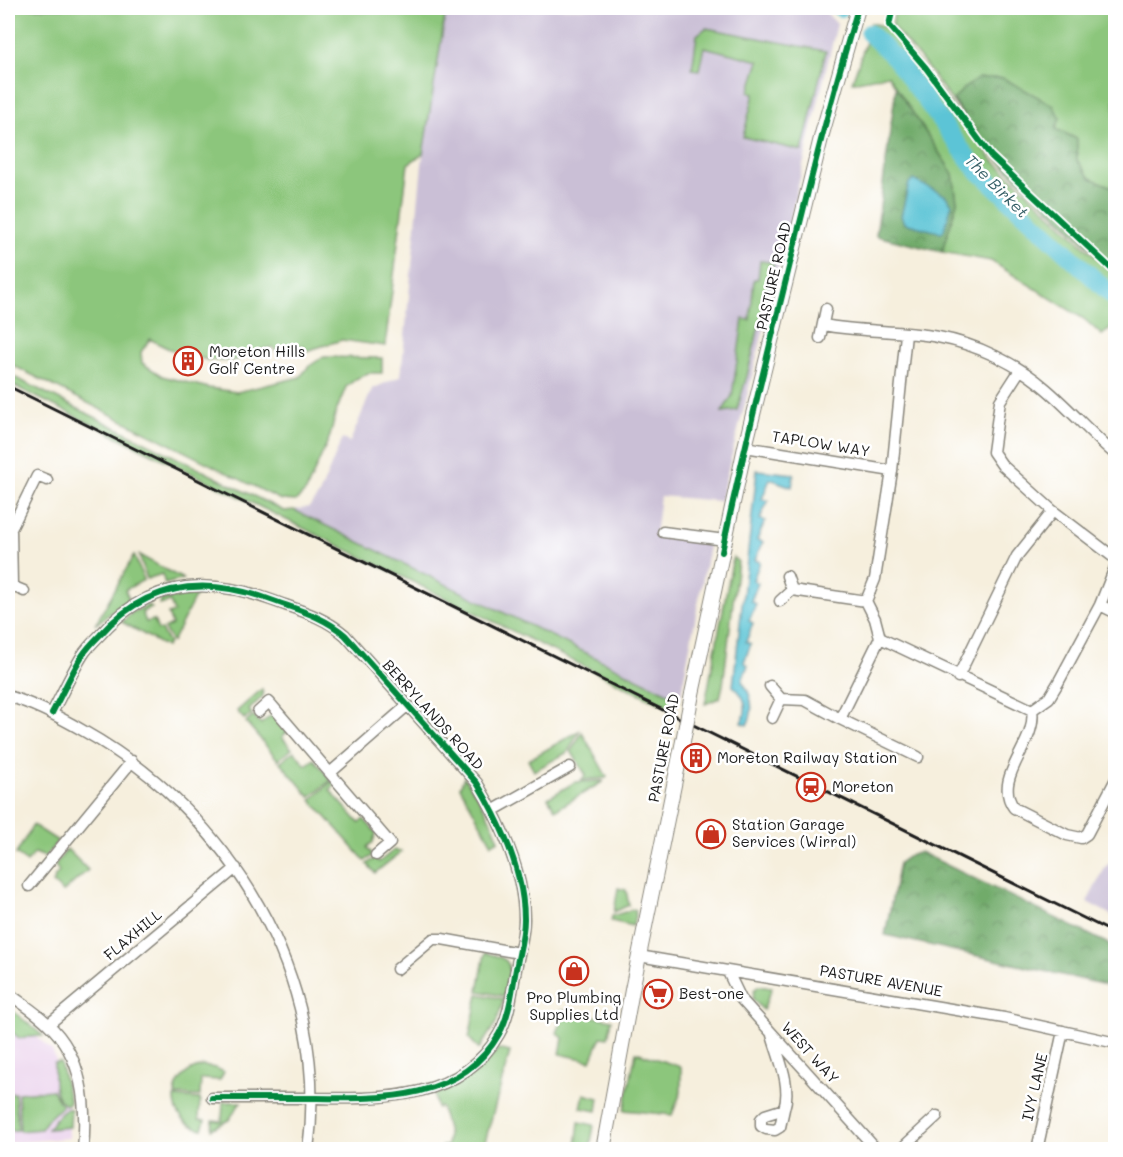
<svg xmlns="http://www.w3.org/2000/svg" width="1123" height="1157" viewBox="0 0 1123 1157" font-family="Mali,sans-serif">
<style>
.built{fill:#ead1ec}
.industrial{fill:#cabfd6}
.green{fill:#8cc67b;stroke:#54714c;stroke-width:1.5}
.forest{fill:url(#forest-crowns);stroke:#466444;stroke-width:1.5}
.water{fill:#5bc4d6;stroke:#3c7079;stroke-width:1.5}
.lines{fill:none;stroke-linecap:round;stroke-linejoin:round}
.river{stroke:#5bc4d6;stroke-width:18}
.minor-casing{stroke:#89867c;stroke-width:13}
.major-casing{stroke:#89867c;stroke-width:16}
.minor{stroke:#fff;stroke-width:10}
.major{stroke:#fff;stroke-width:14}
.rail{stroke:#1c1c1c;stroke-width:3}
.major-bridge-casing{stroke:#89867c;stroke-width:16;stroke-linecap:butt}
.major-bridge{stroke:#fff;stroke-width:14}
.cycleway-casing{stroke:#fff;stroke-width:10}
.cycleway{stroke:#00873e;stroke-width:6}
.labels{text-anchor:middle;stroke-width:5;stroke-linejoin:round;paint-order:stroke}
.street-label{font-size:15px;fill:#1c1c1c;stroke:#fff}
.poi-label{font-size:15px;fill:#1c1c1c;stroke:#fff;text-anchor:start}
.water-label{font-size:16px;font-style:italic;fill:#355f66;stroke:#fff}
</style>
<defs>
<pattern id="forest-crowns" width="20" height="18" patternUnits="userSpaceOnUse" patternTransform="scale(1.5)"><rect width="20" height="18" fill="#71ab6b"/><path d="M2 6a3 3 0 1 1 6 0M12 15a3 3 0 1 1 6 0" fill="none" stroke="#5c8a57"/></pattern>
</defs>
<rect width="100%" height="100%" fill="#fff"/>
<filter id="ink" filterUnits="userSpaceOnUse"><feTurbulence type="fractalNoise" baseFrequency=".0167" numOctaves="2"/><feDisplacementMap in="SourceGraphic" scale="12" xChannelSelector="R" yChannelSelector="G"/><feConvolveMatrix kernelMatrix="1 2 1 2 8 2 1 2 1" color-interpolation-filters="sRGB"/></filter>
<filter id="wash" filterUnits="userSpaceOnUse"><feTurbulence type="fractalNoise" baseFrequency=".008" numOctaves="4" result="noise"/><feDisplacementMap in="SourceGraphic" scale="24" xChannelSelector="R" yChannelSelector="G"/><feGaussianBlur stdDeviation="1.35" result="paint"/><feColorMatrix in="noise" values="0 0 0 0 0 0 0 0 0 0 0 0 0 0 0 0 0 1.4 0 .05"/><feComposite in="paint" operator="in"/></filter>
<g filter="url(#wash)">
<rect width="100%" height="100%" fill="#f6efdd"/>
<path class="built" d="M8,1012L52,1050L68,1092L69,1138L8,1143Z"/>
<path class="industrial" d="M436,8H822L837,24L761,340L720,501L660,496L655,536L705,542L709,546L680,699L294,510L309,507L319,495L342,439L350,442L372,389L401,376L423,154L446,11Z
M1115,859H1116L1115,917L1087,902L1106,866Z"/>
<path class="green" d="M8,8H436L446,10L423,154L408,164L385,346L342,340L306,351L303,345L275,351L273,347L238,355V360C207,363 177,355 150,339L141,352L142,363L162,376L209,388L237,392L300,377L308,367L323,357L382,358V373H368L356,379L346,387L336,412L330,436L306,491L296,501L281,500L8,363Z
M895,8H1115V271L991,153L920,58L892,26Z
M870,23L888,27L925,71L991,158L1115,275V329L1113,327L1102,335L1084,319L991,261L942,252L957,202L953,174L888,75L852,82L869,33Z
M706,28L826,51L802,151L743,137L754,94L749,92L759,61L704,47L699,70L692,69L697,35Z
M760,261L769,262L774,264L747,376L737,410L722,412L732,396L743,319L750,320L754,279H758Z
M8,374L284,511L294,510L680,699L673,710L8,383Z
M134,555L144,580L125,590L129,599L95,625Z
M139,555L183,579L165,584L162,574L147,579Z
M733,557L738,562L723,685L720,698L705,704Z
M197,593L172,642L164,629L172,625L168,614L174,612L170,602L160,605L161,599Z
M149,605L152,608L142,612L146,622L154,620L158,630H161L169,643L166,647L122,622L133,612Z
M262,689L263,696L249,710L252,714L244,719L237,711Z
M275,715L289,730L282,737L292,749L278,760L246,722L254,716L261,724L269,717Z
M579,731L568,752L534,771L528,760Z
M582,732L607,777L606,778L581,780L586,775L571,751Z
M294,751L306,765L314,759L331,780L310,797L280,762Z
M464,777C479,797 491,817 499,840L492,844L460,787Z
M332,781L335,785L330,790L359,823L364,819L376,833L373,842L367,847L373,855L365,861L311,800Z
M604,781L557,809H555L548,798L575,782Z
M33,825L58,841L45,857L35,853L27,862L16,854Z
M67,849L88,870L63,892L53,883L55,880L54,878L59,872L55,865Z
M394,850L401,852L375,873L367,864L375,858L379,862Z
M618,888L626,890L629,905L614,912Z
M631,910H636L633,926L611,921L612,916Z
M485,953C518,959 509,968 504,996L478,991Z
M759,986L772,988L763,1010L753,999L754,990Z
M478,994L504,999L496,1023L479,1049L469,1038Z
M8,1007L41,1034L43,1036L19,1038L8,1029Z
M562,1010L612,1020L608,1038L601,1037L591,1061L560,1054L563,1038L557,1033L563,1016L560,1014Z
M498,1049L510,1052L483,1149H442V1146H447L448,1133L441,1107L437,1108L434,1095C460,1085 480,1071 498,1049Z
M636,1052L681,1067V1092L672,1115L624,1110Z
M60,1062L70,1103L66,1105C51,1096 54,1079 54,1063Z
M203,1066L216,1068L224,1072L220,1080L201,1079L200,1096L175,1095C176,1079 188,1069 203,1066Z
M52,1090L62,1106L48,1119L41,1129L20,1131L18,1093Z
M15,1093L18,1130L8,1131V1094Z
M584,1094L599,1098L597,1111L581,1108Z
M175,1097L200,1099L199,1119L205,1120L202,1129C186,1126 174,1114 175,1097Z
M223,1102H241L229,1120L212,1129L213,1120L222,1121Z
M66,1109H71L70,1127L48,1129L54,1120Z
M579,1122L594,1125L590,1148L576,1146Z"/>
<path class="forest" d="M979,78H1003L1053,105L1060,118L1056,129L1077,139V160L1090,178L1115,188V271L991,153L953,100L963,89Z
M896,87L953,174L957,202L942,252L876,236Z
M920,852L1115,947V987L885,935L899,863L909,856Z"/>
<path class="water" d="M913,180L945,195L952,204L944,230L942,233L904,223L901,216L909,183Z
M757,470L794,474L792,487L770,479L762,499L768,501L760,519L765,521L757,540L763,542L755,560L760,562L753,580L758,583L751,601L756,604L749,621L753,623L746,642L751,644L744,662L748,665L742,681C752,695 755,710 747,725L742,723C748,707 746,697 733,686Z"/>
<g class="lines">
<path class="river" d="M840,8H841
M869,33L895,58L975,168L1116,299"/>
</g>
</g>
<g filter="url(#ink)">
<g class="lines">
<g class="minor-casing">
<path id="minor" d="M823,325C861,332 900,330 938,337C976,344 1016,363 1045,388C1070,409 1091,434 1116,455
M906,334L892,471L875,579L866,601L875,619L880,638L1032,710
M820,338L826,309
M1020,370L1000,401L993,452L1002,465L1053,511L1116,559
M745,447L892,471
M663,532L725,540
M787,576L792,590
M792,590L866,601
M24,591L12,586L11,529L37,476L47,480
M780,601L792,590
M1100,605L1116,613
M880,638L840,719L918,757
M958,677L1017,556L1053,511
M770,686L781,699
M8,696C34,704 58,716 82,730C229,812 332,978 308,1150
M1032,710C1038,744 991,777 1014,808L1067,835L1081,838L1087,834L1116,779
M1032,710L1049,698L1058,683L1100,605L1116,565
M258,712L269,702L390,843L376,855
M52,713C62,694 71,674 82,656C87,648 94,641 100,635C147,581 206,576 271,600C298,610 323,616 345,635L477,783C501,823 524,871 524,919C524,936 519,952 516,969C512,990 510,1015 499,1034C461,1102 379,1099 312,1098C278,1098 245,1098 212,1098
M772,718L781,699L805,700L840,719
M331,772L408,705
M494,810L570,767
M29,886L132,761
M639,956L1004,1018L1116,1043
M397,969L433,939H442L519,953
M728,972L741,999L877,1150
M8,993C21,1003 36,1012 48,1024C83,1056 87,1105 83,1150
M49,1024L236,868
M772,1035C778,1057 792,1085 784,1109L765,1115L761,1119V1126L766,1129L775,1130L780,1127L784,1109
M900,1150L937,1116
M1037,1150L1063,1031"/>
</g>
<g class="major-casing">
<path id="major" d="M692,694L745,447L822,134L858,8
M603,1150L632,990L683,741"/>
</g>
<use href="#minor" class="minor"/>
<use href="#major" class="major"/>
<path class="rail" d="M8,386L1116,934"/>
<g class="major-bridge-casing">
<path id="major-bridge" d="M683,741L692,694"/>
</g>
<use href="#major-bridge" class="major-bridge"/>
<g class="cycleway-casing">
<path id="cycleway" d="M893,8L889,25L926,68L991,156L1116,273
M722,552C739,470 759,389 779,308C804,207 828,107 858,8
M52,713C62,694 71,674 82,656C87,648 94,641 100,635C147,581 206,576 271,600C298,610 323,616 345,635L477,783C501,823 524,871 524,919C524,936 519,952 516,969C512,990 510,1015 499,1034C461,1102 379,1099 312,1098C278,1098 245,1098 212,1098"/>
</g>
<use href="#cycleway" class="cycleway"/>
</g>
</g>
<defs>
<g id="building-ring" transform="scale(1.5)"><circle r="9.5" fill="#fff" stroke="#c8321e" stroke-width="1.5"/><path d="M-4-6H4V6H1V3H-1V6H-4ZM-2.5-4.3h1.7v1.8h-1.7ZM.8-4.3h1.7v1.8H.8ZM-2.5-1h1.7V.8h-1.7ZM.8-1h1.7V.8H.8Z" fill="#c8321e"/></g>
<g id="station-ring" transform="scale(1.5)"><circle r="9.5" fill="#fff" stroke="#c8321e" stroke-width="1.5"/><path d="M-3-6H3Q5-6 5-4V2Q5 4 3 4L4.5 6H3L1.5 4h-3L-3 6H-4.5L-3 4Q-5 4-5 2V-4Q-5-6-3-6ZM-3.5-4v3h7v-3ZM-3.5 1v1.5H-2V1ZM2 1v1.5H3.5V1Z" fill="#c8321e"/></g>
<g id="shop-ring" transform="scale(1.5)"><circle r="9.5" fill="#fff" stroke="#c8321e" stroke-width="1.5"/><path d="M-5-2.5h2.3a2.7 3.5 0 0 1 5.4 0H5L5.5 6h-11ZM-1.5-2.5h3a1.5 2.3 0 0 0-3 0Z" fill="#c8321e"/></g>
<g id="supermarket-ring" transform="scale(1.5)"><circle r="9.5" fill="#fff" stroke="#c8321e" stroke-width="1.5"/><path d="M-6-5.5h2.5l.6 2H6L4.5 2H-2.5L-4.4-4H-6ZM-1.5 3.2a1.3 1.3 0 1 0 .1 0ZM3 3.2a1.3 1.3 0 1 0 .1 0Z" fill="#c8321e"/></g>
</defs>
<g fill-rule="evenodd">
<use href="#building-ring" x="188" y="361"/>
<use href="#building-ring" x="696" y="758"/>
<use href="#station-ring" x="811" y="787"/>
<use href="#shop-ring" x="711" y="834"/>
<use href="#shop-ring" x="574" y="971"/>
<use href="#supermarket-ring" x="658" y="994"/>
</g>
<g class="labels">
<g class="street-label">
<text transform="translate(774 276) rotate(-77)" y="5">PASTURE ROAD</text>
<text transform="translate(821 444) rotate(9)" y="5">TAPLOW WAY</text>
<text transform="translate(433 715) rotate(48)" y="5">BERRYLANDS ROAD</text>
<text transform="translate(664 748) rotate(-79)" y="5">PASTURE ROAD</text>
<text transform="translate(133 935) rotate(-40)" y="5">FLAXHILL</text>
<text transform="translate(881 981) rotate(10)" y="5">PASTURE AVENUE</text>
<text transform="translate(810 1053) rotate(48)" y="5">WEST WAY</text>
<text transform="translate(1035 1087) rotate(-77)" y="5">IVY LANE</text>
</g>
<g class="poi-label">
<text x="209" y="357">Moreton Hills<tspan x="209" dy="17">Golf Centre</tspan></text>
<text x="717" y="763">Moreton Railway Station</text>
<text x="832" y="792">Moreton</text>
<text x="732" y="830">Station Garage<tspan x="732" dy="17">Services (Wirral)</tspan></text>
<text x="679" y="999">Best-one</text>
<text x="574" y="1003" text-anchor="middle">Pro Plumbing<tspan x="574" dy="17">Supplies Ltd</tspan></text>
</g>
<g class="water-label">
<text transform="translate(997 186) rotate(45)" y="6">The Birket</text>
</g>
</g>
<rect width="1123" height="1157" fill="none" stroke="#fff" stroke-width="30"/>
</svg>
